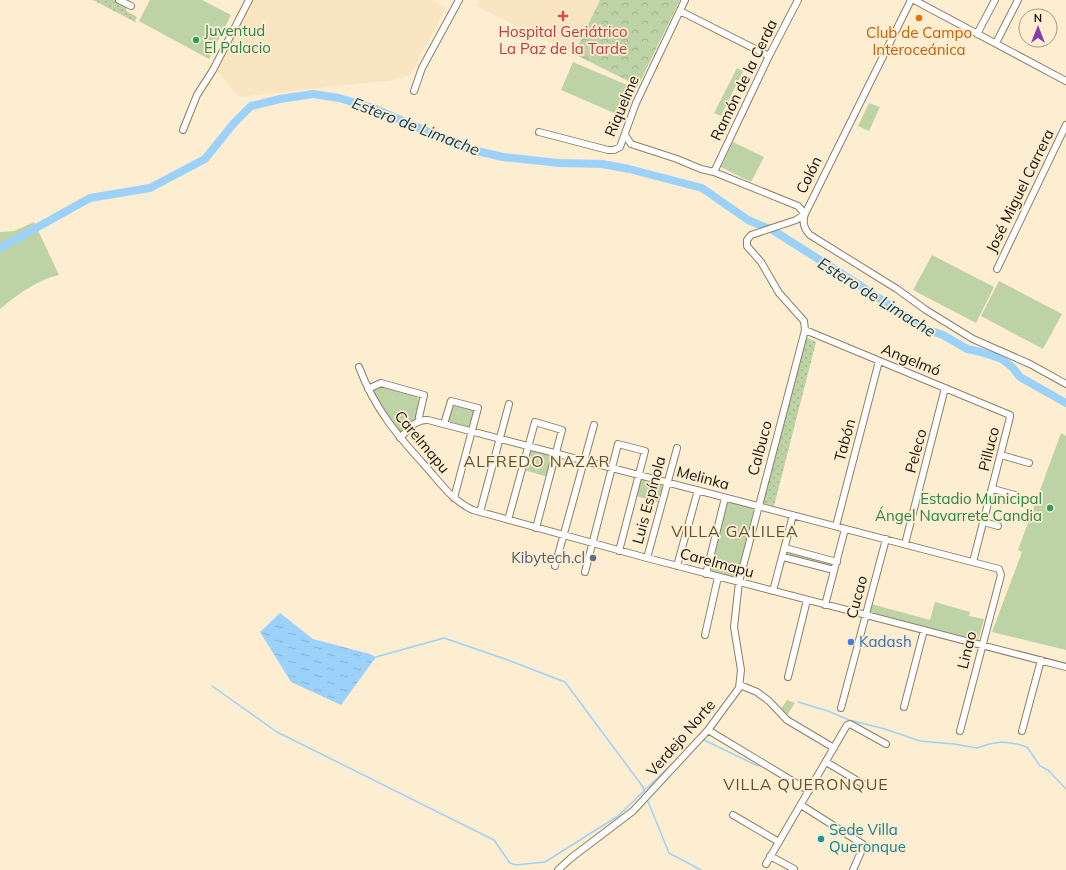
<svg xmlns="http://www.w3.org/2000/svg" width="1066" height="870" viewBox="0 0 1066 870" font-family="Mulish,sans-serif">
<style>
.built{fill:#f9e5c1}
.grass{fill:url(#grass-dots)}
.forest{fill:url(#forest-crowns)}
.park{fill:#bdd2a5}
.water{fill:url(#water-ripples)}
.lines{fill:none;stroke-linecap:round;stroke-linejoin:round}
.stream{stroke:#9cd1fa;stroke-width:1.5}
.river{stroke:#9cd1fa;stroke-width:8}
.minor-casing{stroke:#8d7f64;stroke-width:8}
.minor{stroke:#fff;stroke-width:6}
.health-dot{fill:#e0444e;stroke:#feeed1;stroke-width:1.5}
.food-dot{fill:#e8710a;stroke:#feeed1;stroke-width:1.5}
.leisure-dot{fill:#2e9e5b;stroke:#feeed1;stroke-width:1.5}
.service-dot{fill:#5c6f8a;stroke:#feeed1;stroke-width:1.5}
.shop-dot{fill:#3f7fe0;stroke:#feeed1;stroke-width:1.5}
.culture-dot{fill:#0f9aa8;stroke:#feeed1;stroke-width:1.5}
.labels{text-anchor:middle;stroke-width:3.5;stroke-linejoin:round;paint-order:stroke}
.leisure-label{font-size:15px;fill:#27864d;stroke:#feeed1;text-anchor:start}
.health-label{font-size:15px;fill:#be3a42;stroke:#feeed1}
.food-label{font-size:15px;fill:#c56008;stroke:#feeed1}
.street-label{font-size:15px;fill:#191309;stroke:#feeed1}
.service-label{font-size:15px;fill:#4e5e75;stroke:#feeed1;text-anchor:end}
.shop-label{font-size:15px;fill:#366cbe;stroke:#feeed1;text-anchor:start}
.culture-label{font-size:15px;fill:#0d838f;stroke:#feeed1;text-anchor:start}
.water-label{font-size:16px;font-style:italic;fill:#094061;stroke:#feeed1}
.neighbourhood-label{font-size:16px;letter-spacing:1px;fill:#5e5138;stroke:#feeed1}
</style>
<defs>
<pattern id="grass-dots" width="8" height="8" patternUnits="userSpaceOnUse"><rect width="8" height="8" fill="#bdd2a5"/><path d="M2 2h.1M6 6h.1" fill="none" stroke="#a2b38d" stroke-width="1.8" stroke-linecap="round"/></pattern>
<pattern id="forest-crowns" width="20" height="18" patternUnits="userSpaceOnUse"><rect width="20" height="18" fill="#bdd2a5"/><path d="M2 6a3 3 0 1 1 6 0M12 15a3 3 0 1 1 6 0" fill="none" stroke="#a2b38d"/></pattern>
<pattern id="water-ripples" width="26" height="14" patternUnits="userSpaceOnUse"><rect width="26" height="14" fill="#9cd1fa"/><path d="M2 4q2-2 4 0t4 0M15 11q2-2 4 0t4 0" fill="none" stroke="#86b3d5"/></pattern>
</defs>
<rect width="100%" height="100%" fill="#feeed1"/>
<path class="built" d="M253,0H431L446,8L410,75L394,80L239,97L217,71Z
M479,0H600L574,54L476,6Z"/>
<path class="grass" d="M93,0H117L127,5L126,11L137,17L135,22Z
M806,337L816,342L774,506L763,503Z"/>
<path class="forest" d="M600,0H680L638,86L574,54Z"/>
<path class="park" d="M150,0H202L231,15L209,59L139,21Z
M573,62L634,88L621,116L561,90Z
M737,68L743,71L721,116L714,113Z
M869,103L880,107L869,131L858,126Z
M733,142L764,157L751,182L721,167Z
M34,222L59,275C39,279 15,296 0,309V232L14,231Z
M932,255L994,287L976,323L913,290Z
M999,281L1062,314L1043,349L981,316Z
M380,385L415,395L419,400L415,419L401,432L397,431L371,390Z
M453,404L475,411L470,427L448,421Z
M1061,433L1066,436V650L992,632L1022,552L1018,550Z
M530,450L554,456L548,477L524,470Z
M640,479L663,485L658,502L636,496Z
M726,501L754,508L737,578L708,571Z
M786,550L834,563L832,569L785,556Z
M935,602L970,612L969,616L984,619L978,641L869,613L871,604L930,620Z
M787,700L795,703L786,717L781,709Z"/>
<path class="water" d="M280,613L313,639L370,654L376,657L341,705L291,682L260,632Z"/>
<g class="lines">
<path class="stream" d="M376,657L444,638L505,659L565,682L643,787L644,792
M212,686L277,732L494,840L510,863L516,865L545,862L618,816L672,764
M798,702L828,711L849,720L885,729L920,741L954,744L977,748L989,744L1002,742L1017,744L1027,747L1040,766L1048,770L1066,789
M704,740L758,766
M647,799L669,853L701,870"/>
<path class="river" d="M774,231L861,286L923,328L943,335L967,349L981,352L1002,359L1013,368L1020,377L1066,403
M0,248L90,198L150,188L205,159L234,123L251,106L280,99L313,94L339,98L373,108L468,149L503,157L559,163L602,164L629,169L702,188L748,220L767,228"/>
<g class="minor-casing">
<path id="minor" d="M119,0L131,6
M914,0L1066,81
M680,11L769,56
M977,34L995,0
M996,43L1018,0
M414,91L422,68L459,0
M183,130L197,95L213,70L249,0
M539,132L608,150H614L620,147L636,103L685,0
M625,135L631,144L677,159L701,169L714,172L798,206L805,214C802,222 804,229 810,235L897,289L926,310L973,339L1030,364L1066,384
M714,172L769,56L798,0
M997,269L1066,125
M805,330L1010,415V417L973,562
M359,367C375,410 398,436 428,469C442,485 453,501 473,510L647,558L1066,667
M368,389L381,383L424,395L419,417L420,421
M444,424L451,401L478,408L454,498
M400,438C408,430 415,419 428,420L999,569L1001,575L960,731
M1001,455L1029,463
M993,489L1015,495
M480,512L509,404
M508,520L535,422L562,430L536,528
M984,522L998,526
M836,526L879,361
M905,544L945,388
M785,548L837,562
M783,557L834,570
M647,558L677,448
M555,566L594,425
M677,566L698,490
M585,572L618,444L645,451L619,551
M706,574L725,498
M773,591L793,515
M825,605L845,529
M705,635L718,577
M788,677L807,600
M740,685L757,692L769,701L787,720L834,748
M904,707L924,630
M841,708L886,539
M708,730L809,791
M1022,731L1041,660
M826,762L863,784
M801,805L864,845L853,870
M733,815L779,842
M770,856L794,869
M766,864L847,725L850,724L886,744
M558,870L571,858L633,811L708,730L739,688L741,670L734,627L739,582L805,330L804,321L779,293L761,262L747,246V240L751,235L796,220L805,214L911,0"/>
</g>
<use href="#minor" class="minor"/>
</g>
<path class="health-dot" d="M561 10h4v4h4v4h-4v4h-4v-4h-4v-4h4z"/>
<circle class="food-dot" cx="919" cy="18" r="4"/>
<g class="leisure-dot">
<circle cx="196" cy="40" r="4"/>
<circle cx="1050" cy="508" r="4"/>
</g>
<circle class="service-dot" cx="593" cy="558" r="4"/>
<circle class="shop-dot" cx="851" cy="642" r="4"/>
<circle class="culture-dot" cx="821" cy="839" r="4"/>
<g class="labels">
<g class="leisure-label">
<text x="204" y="36">Juventud<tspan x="204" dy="17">El Palacio</tspan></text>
<text x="1042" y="504" text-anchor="end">Estadio Municipal<tspan x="1042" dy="17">Ángel Navarrete Candia</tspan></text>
</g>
<g class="health-label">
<text x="563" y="37">Hospital Geriátrico<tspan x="563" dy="17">La Paz de la Tarde</tspan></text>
</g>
<g class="food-label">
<text x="919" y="38">Club de Campo<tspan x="919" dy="17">Interoceánica</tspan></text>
</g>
<g class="street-label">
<text transform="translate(744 80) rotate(-64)" y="5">Ramón de la Cerda</text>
<text transform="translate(622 106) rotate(-67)" y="5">Riquelme</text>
<text transform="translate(809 175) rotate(-64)" y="5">Colón</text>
<text transform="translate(1020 191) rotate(-64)" y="5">José Miguel Carrera</text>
<text transform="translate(911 360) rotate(22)" y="5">Angelmó</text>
<text transform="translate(845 440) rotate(-75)" y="5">Tabón</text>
<text transform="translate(422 442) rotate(50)" y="5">Carelmapu</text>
<text transform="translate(760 448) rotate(-75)" y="5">Calbuco</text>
<text transform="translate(989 449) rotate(-76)" y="5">Pilluco</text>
<text transform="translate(916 451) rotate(-75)" y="5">Peleco</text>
<text transform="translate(703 478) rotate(15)" y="5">Melinka</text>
<text transform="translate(649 500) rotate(-75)" y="5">Luis Espínola</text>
<text transform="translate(717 563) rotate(15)" y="5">Carelmapu</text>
<text transform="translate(857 597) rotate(-75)" y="5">Cucao</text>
<text transform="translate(967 650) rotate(-76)" y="5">Linao</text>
<text transform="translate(681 738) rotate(-49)" y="5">Verdejo Norte</text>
</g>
<g class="service-label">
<text x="585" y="563">Kibytech.cl</text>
</g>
<g class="shop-label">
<text x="859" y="647">Kadash</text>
</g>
<g class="culture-label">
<text x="829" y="835">Sede Villa<tspan x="829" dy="17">Queronque</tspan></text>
</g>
<g class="water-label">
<text transform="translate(416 126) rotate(21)" y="6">Estero de Limache</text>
<text transform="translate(877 297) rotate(32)" y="6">Estero de Limache</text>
</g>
<g class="neighbourhood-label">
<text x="537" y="467">ALFREDO NAZAR</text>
<text x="735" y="537">VILLA GALILEA</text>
<text x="806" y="790">VILLA QUERONQUE</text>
</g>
</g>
<g transform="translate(1038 28)"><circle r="19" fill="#feeed1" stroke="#a29681"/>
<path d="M0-3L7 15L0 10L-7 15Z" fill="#843caf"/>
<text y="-6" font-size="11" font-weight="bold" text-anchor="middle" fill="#191309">N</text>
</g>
</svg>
